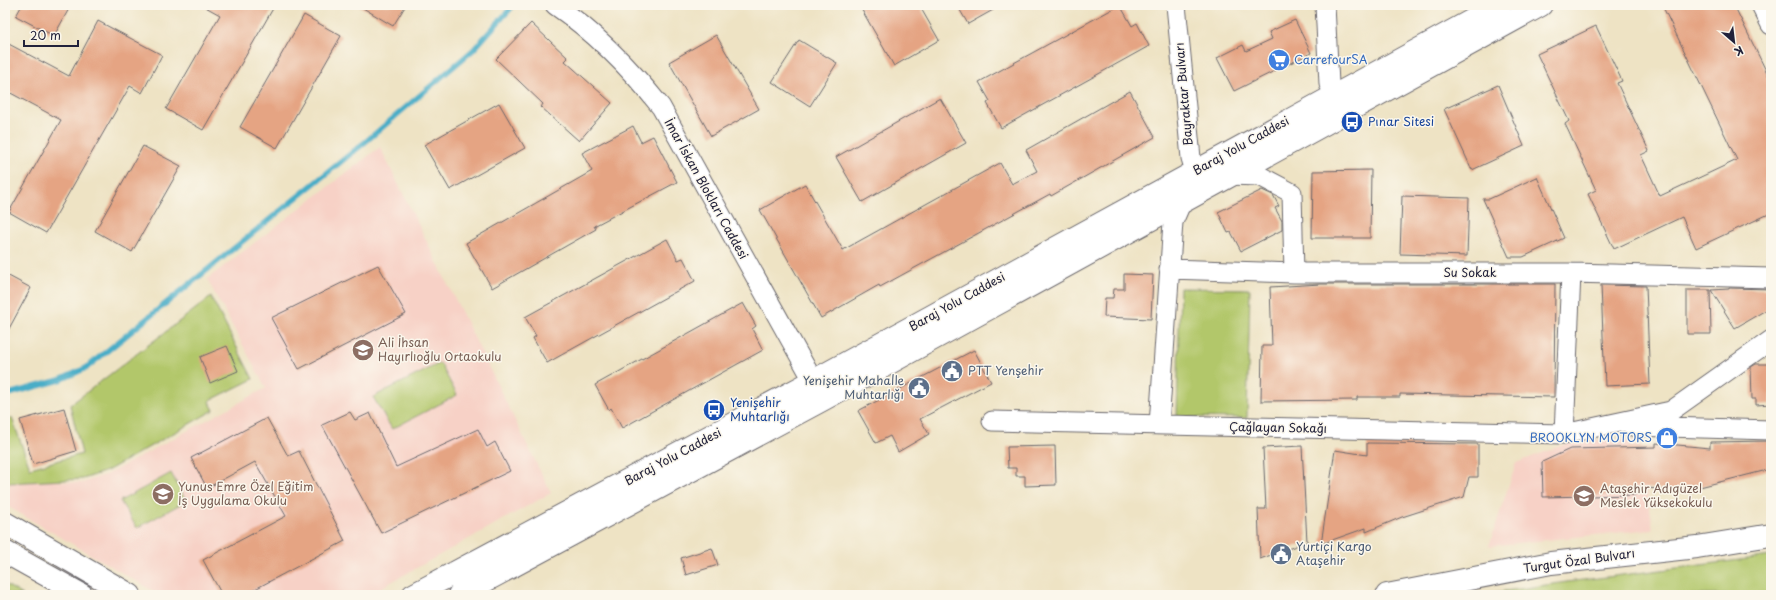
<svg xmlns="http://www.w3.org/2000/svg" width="1776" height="600" viewBox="0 0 1776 600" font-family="'Playpen Sans',sans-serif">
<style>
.built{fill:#f7d1c6}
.green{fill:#b2c76b;stroke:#6a7453}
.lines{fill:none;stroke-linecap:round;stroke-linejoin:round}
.stream{stroke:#48adc7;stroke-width:5.5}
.building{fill:#e5a483}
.street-casing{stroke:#69666b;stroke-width:21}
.secondary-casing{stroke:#69666b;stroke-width:24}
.street{stroke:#fff;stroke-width:19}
.secondary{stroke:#fff;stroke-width:22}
.labels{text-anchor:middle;stroke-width:3;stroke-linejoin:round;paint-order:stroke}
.shop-label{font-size:12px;fill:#366cbe;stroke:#fbf7ec;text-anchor:start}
.street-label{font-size:12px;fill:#22223b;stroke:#fbf7ec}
.transit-label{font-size:12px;fill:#164399;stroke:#fbf7ec;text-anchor:start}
.education-label{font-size:12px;fill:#785e54;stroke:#fbf7ec;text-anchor:start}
.service-label{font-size:12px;fill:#4e5e75;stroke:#fbf7ec;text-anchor:start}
</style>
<rect width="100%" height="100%" fill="#fbf7ec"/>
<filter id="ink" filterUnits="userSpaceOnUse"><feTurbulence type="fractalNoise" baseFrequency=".025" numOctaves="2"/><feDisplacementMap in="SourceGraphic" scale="8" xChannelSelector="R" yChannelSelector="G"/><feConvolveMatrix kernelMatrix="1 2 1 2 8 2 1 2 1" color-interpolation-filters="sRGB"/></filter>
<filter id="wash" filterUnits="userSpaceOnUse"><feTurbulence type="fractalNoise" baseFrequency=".012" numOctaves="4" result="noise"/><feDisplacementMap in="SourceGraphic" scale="16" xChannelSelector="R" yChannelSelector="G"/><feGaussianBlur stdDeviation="0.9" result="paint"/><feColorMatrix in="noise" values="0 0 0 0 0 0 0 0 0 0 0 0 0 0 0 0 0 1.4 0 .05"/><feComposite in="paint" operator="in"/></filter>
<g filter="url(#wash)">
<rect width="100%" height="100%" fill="#eee3c4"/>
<path class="built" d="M380,147L551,493L368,595H160L5,505V481L42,480L82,483L108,474L266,388L207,279Z
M1576,440H1640L1653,529L1489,546L1516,463Z"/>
<path class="green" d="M1180,288L1250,289L1247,418L1177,417Z
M211,297L253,379L209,401L214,410L107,471L83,479L8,483L5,486V420L12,418L30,468L82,454L70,405Z
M440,363L457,395L392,429L373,397Z
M171,473L186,501L137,528L120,501Z
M1771,556V595H1477L1567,582Z
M5,584L23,595H5Z"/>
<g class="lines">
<path class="stream" d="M5,395L60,380L86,368L364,143L473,50L512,7"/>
</g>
<g id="blocks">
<path class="building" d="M22,5H71L54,36L16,16Z
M202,5H275L203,130L166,109L220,15Z
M358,5H406L393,26Z
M859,5H919L939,40L894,66Z
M957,5H1002L968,24Z
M1120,5L1132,26L1137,23L1149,46L1001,128L987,103L990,101L979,82Z
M1662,5H1734L1771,81V213L1696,248L1682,217L1614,249L1588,194L1596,190L1565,124L1569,121L1537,54L1596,26L1622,81L1617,83L1649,151L1641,155L1660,196L1737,160Z
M304,15L341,36L277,148L240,127Z
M1295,20L1311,53L1234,91L1217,58L1243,45L1246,51L1272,39L1269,32Z
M98,21L162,55L142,93L130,86L46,233L9,212L61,120L5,90V42L69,76Z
M531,23L568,58L565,61L612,103L579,141L541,107L543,104L496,59Z
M716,35L759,109L711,136L669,62Z
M799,40L837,63L810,106L772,82Z
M1498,85L1524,146L1472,170L1444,109Z
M1130,91L1155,137L1051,196L1050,194L880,287L879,285L821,318L760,210L805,184L843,250L1000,163L1012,184L1037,171L1026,150Z
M940,98L966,143L862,202L836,157Z
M499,103L525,148L450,190L424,145Z
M633,126L641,142L653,136L677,182L594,226L596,229L492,288L466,243L592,171L582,153Z
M143,146L181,166L132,252L95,231Z
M1371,170L1370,238H1312L1313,171Z
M1537,177L1564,238L1523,257H1509L1483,199H1489Z
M1262,190L1273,195L1279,206L1275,208L1282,221V230L1241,251L1231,232L1228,233L1218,212Z
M1402,196L1469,198L1467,256L1400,254Z
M667,239L678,260L683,258L695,281L547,363L533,338L536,336L525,317Z
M378,265L406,314L299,369L271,318Z
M5,274L31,288L5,336Z
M1124,274L1153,275L1151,319L1104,317L1105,298H1113L1114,289H1124Z
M1321,284H1555L1554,397L1400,394V397H1357V400L1261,401L1262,346H1272L1270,287Z
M1601,285L1646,286L1650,384L1605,386Z
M1729,288L1771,289V307L1735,328L1711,290L1729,289Z
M1687,290H1710L1711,334H1687Z
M743,303L756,326L752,329L763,350L622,428L611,408L609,410L595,385Z
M227,346L238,371L210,383L200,357Z
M974,350L991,382L920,419L929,434L898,452L890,436L876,443L858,411Z
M1756,364H1771V404L1756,405V399H1752L1751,367Z
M64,408L76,451L33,464L20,420Z
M350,412L355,420L370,413L396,467L478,429L487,447L495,442L510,471L381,533L322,425Z
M267,418L288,456L299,451L345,541L244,595H222L203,560L286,516L255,462L207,488L191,458Z
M1771,441V469L1692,489V492L1635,487V495L1543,497L1542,462L1570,449L1656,447V443L1710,448V442Z
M1367,443L1478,444V477H1469L1464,497L1402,517L1366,532V528L1321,544L1335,450L1367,455Z
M1055,446L1056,485L1025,486V476H1016V468H1008L1007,447Z
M1302,446L1307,542L1260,559L1258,509H1266L1263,448Z
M712,548L718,565L686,575L681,558Z"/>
</g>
</g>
<g filter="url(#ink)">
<use href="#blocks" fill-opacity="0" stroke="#69666b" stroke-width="1"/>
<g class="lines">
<g class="street-casing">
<path id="street" d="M555,5C596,33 630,68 661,107L820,393
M1325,5L1329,84L1335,95
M1761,5L1771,25
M1228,175L1260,176L1292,193L1294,273
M1169,269L1294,273H1571L1771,278
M992,421L1564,434L1571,273
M1159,425L1173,222L1195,171L1191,158L1176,5
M1632,426L1771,430
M1564,434L1671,411L1771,340"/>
</g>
<g class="secondary-casing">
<path id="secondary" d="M5,523L130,595
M5,552L82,595
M413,595L813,381L1500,5
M459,595L824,399L1541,5
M1387,595L1551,563L1697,547L1771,535"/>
</g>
<use href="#street" class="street"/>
<use href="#secondary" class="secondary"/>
</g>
</g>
<defs>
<g id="supermarket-disc" transform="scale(1.15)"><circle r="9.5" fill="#3f7fe0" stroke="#fbf7ec"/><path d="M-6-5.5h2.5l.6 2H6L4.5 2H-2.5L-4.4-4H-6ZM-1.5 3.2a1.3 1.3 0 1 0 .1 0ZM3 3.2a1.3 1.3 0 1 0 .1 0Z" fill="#fff"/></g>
<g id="bus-disc" transform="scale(1.15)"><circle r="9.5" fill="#1a4fb4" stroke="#fbf7ec"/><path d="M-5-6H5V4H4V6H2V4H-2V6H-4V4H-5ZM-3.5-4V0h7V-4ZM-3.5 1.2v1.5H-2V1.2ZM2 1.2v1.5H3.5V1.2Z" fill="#fff"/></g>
<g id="school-disc" transform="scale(1.15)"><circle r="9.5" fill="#8d6e63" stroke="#fbf7ec"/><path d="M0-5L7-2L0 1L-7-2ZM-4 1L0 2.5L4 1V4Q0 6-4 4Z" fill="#fff"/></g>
<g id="civic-disc" transform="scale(1.15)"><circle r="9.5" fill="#5c6f8a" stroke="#fbf7ec"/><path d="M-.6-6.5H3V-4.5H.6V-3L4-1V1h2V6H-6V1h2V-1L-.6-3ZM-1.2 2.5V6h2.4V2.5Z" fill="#fff"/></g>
<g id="shop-disc" transform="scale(1.15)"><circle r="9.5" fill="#3f7fe0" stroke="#fbf7ec"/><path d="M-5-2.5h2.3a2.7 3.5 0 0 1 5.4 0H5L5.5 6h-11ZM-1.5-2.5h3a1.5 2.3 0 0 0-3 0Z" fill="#fff"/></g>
</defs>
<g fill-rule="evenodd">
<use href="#supermarket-disc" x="1279" y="60"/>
<use href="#bus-disc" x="1352" y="122"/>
<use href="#school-disc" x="363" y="350"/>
<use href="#civic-disc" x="952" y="371"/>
<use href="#civic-disc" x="919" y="388"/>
<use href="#bus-disc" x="714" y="410"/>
<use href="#shop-disc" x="1667" y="438"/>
<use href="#school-disc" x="163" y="494"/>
<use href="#school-disc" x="1584" y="496"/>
<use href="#civic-disc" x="1281" y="554"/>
</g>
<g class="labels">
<g class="shop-label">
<text x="1294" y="64">CarrefourSA</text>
<text x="1652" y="442" text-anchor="end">BROOKLYN MOTORS</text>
</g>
<g class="street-label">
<text transform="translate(1184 94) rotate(-95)" y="4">Bayraktar Bulvarı</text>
<text transform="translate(1241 146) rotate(-29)" y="4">Baraj Yolu Caddesi</text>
<text transform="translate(706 189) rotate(61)" y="4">İmar İskan Blokları Caddesi</text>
<text x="1470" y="277">Su Sokak</text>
<text transform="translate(957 302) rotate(-29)" y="4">Baraj Yolu Caddesi</text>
<text transform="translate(1278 428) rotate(1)" y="4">Çağlayan Sokağı</text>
<text transform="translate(673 457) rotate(-28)" y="4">Baraj Yolu Caddesi</text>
<text transform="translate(1579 561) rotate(-8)" y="4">Turgut Özal Bulvarı</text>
</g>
<g class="transit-label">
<text x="1368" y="126">Pınar Sitesi</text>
<text x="730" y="407">Yenişehir<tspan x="730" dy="14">Muhtarlığı</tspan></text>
</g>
<g class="education-label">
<text x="378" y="347">Ali İhsan<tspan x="378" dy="14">Hayırlıoğlu Ortaokulu</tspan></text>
<text x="178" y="491">Yunus Emre Özel Eğitim<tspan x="178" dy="14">İş Uygulama Okulu</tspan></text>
<text x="1600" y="493">Ataşehir Adıgüzel<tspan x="1600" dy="14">Meslek Yüksekokulu</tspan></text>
</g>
<g class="service-label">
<text x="968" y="375">PTT Yenşehir</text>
<text x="904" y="385" text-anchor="end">Yenişehir Mahalle<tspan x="904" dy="14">Muhtarlığı</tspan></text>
<text x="1296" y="551">Yurtiçi Kargo<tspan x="1296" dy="14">Ataşehir</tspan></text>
</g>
</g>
<rect width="1776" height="600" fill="none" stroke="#fbf7ec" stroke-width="20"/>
<g transform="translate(1734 42) rotate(152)" stroke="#fbf7ec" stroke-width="3" paint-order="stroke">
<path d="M0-3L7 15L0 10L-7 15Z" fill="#22223b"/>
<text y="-6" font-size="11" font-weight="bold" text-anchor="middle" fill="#22223b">K</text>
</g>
<path d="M24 40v6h54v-6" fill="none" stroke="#22223b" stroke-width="2"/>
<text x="30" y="40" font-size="12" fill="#22223b" stroke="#fbf7ec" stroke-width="3" paint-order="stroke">20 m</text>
</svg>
